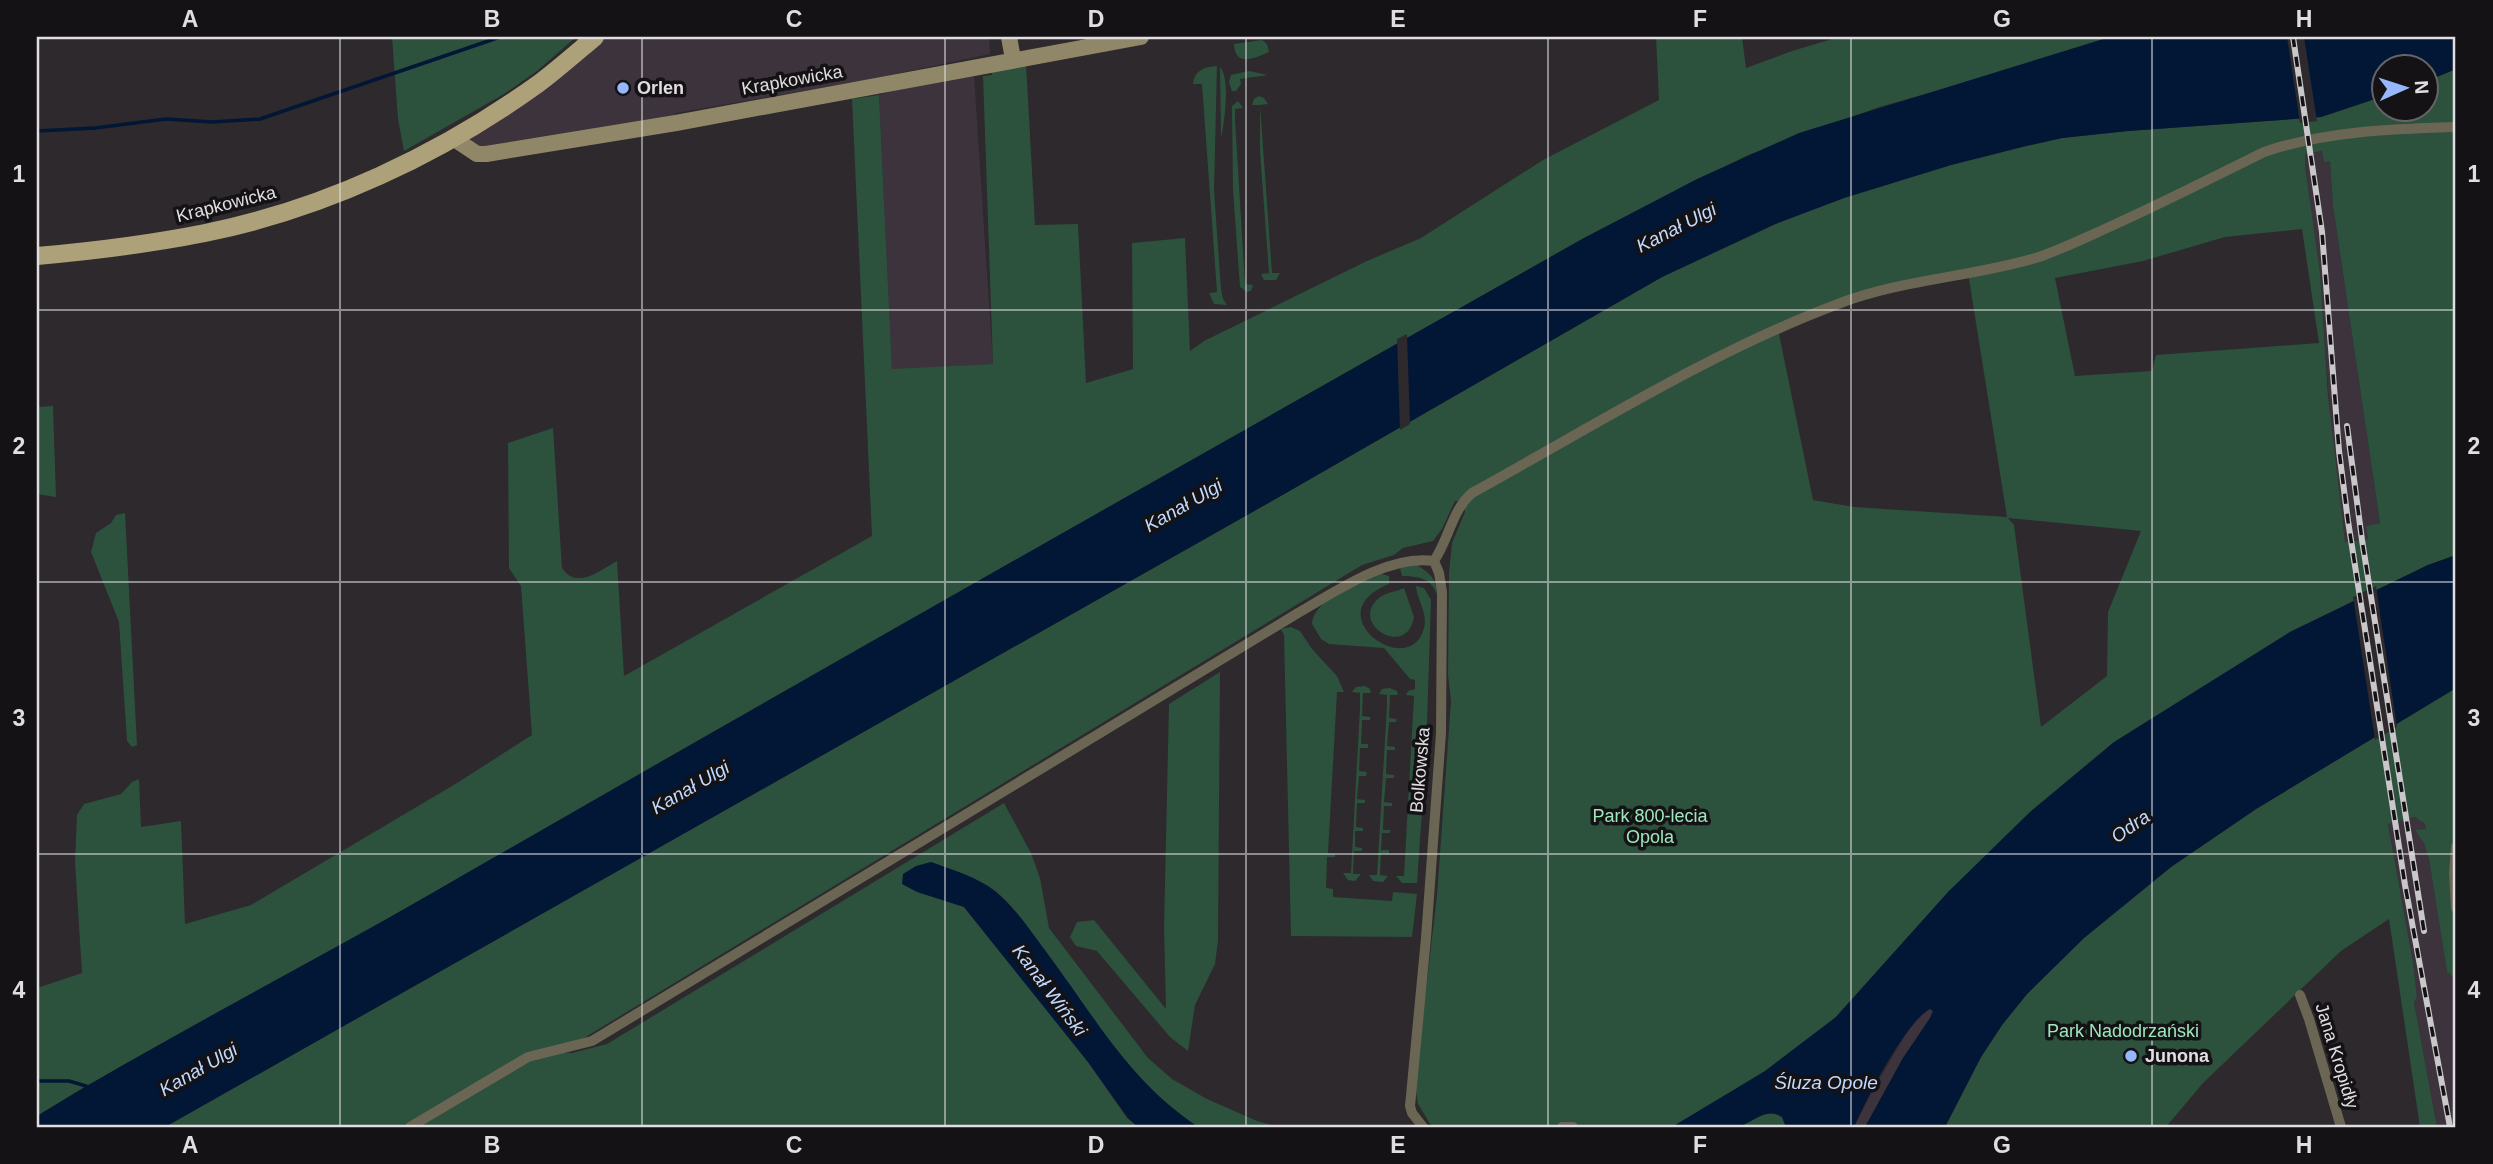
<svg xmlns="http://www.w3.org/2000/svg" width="2493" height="1164" viewBox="0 0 2493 1164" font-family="Helvetica,sans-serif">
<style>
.built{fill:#3c333c}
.green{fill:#2c513d;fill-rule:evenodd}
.water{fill:#021635}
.pier{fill:#2d292d}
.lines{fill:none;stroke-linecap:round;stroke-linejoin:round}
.stream{stroke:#021635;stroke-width:3.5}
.street{stroke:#6b6653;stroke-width:10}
.secondary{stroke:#908768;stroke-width:16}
.primary{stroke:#aca179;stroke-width:18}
.rail-casing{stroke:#c9c7c9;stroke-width:6}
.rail{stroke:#141214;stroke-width:3.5;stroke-dasharray:10;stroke-linecap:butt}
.grid{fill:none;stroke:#e0dee0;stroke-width:2;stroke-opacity:0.55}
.poi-dot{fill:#96b6fd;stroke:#141214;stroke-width:2.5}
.labels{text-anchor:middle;stroke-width:7;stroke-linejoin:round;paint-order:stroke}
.street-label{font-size:18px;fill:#e0dee0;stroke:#141214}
.poi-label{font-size:18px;font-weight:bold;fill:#e0dee0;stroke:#141214;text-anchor:start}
.park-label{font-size:18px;fill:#9ce8bc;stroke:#141214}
.water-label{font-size:19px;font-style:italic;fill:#c0d9fe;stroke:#141214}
.neatline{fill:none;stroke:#e0dee0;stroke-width:2.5}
.grid-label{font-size:23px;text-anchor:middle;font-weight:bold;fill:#e0dee0}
</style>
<rect width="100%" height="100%" fill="#2d292d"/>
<path class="built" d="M595,37H989L990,54L867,80L676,113L668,124L486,154L453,138Z
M974,75L993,364L892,370L879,95L896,90Z
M2322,151L2330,161L2333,206L2380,523L2367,526L2368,539L2345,542L2331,433L2320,272L2305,165V154Z
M2411,817L2421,819L2426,829L2416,831L2424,842L2429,859L2447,972L2456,979V1127H2437L2414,1002L2417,997L2413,962L2388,823Z
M1930,1008L1933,1011L1931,1018L1903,1058L1865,1127H1854L1874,1088L1906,1034L1923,1012Z"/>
<path class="green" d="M392,37H576L537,71L504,94L404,151L398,119Z
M1656,37H1742L1746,68L1792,51L1839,37H2110L1976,80L1879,107L1748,155L1584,238L713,732L325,955L86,1086L37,1116V988L82,973L75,862L77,815L84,804L121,794L132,782L139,779L141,827L181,821L185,924L251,905L457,783L532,735L521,586L509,568L508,443L553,428L562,568C577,590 599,571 617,561L624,676L872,536L852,99L879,95L892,369L993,364L983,76L992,75V69L1026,63L1035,225L1078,224L1086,383L1133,369L1132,243L1185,238L1190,351L1204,341L1367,261L1421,238L1543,160L1659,100Z
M1262,40L1267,44L1269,52C1255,58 1235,68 1234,44Z
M1217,66L1214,190L1221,289L1223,299L1227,305L1214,304L1209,293L1217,292L1202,84H1193C1195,70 1204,67 1217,66Z
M1220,67C1231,79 1224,123 1221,139Z
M2456,69V555L2428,565L2290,632L1949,891L1836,1017L1800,1047L1765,1072L1672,1127H1432L1418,1104L1415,1085L1437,895L1451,701L1448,675L1449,573L1452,543L1465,512L1463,501H1455L1442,529L1433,541L1403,548L1394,555L1362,565L584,1038L557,1052L572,1053L607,1044L1004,803L1031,853L1040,878L1049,928L1148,1058L1172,1079L1207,1099L1257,1121L1280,1127H1198L1165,1104L1123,1061L1017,913L994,891L975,880L931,862L941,899L964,907L1088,1062L1127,1118L1138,1127H165L1279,497L1662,277L1776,224L1844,198L1951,165L2026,146L2062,138L2128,131L2321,117L2384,96V108H2426L2427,81ZM2322,151L2324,162L2330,161L2333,206L2380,523L2366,526L2368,539L2345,542L2328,396L2320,272L2305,165V154ZM2302,229L2319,343L2156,355L2152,371L2075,376L2055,278L2143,261L2225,237ZM1968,273L2007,517L1854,507L1813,500L1778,329L1839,303ZM2008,518L2141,531L2108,612L2107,676L2041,727L2014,525Z
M1249,71L1268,75L1240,79L1241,84L1236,91H1232L1229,82L1231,75Z
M1259,96L1264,98L1268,104L1260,105L1272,273H1280L1276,280H1264L1261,274L1269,273L1260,152V105H1252L1254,99Z
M1238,101L1243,108L1235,109V120L1245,284L1253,285L1251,291L1247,292L1240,287L1233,190L1232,106Z
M53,406L56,497L37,494V407Z
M125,513L137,745L132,747L127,741L119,622L91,552L96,533L111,523L116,515Z
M1417,565C1433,576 1435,577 1438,597C1431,577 1420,577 1402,576L1400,568Z
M1382,574L1389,576V584C1314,614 1410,682 1424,628C1428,612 1417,601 1416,586L1424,588L1431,600L1426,753L1417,883H1402L1396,876H1404L1414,696L1406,695L1408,691L1415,689V680L1410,679L1384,648L1329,644L1321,639L1312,624C1313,600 1355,585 1374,575Z
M1404,588L1414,617C1407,660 1348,623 1379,598C1386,592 1396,592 1404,588Z
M1291,627L1300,631L1312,649L1337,676L1344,692H1337L1328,853L1335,854V857H1327L1326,888L1333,889V897L1392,901L1393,892L1417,894L1412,937L1291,936L1284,635L1281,629Z
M1220,672L1218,941L1215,964L1195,1005L1188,1051L1170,1037L1097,951L1076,946L1070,937L1077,922L1094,920L1166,1009L1164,928L1169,704Z
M1365,686L1370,689L1371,693H1363L1362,716L1370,717V720H1362L1361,744H1368V748H1360L1359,771L1367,772L1366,776H1359L1357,799L1365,800V803H1357L1356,827L1363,828V831H1355V847L1362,848V851H1354L1353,874H1361L1355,881L1348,880L1343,873H1351L1360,708V693L1352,692L1356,687Z
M1390,688L1397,691L1398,695H1390L1389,718L1397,719L1396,722H1389L1387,746L1395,747V750H1387L1386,774L1394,775V778H1386L1384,802L1392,803V806H1384L1383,830H1390V833H1382L1381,850H1389V854L1381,853L1380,875L1388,876L1383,882L1373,881L1369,875H1377L1387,706V695L1379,694L1382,689Z
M2456,688V979L2447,972L2429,859L2424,843L2415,830L2426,829L2424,823L2415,817L2388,824L2413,962L2417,997L2414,1002L2437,1127H2420L2389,919L2341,951L2203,1083L2166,1127H1945L1981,1057L2002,1025L2027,994L2084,938L2171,867L2256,809Z
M1772,1112L1782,1117L1786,1127H1739L1764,1114Z"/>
<path class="water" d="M2110,37H2456V69L2427,81L2426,66H2384V96L2321,117L2128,131L2062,138L2026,146L1951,165L1844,198L1775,224L1662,277L1279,497L165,1127H37V1116C166,1037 302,968 434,892C816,672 1200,455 1584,238L1697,179L1799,133Z
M2456,555V688L2256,809L2171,867L2084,938L2027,994L2002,1025L1981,1057L1945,1127H1865L1903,1058L1930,1018L1933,1011L1930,1009C1905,1022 1866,1100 1854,1127H1786L1782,1117C1766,1107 1755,1121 1740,1126C1727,1131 1688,1127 1672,1127L1765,1071L1836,1017L1949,891L2031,811L2114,742L2290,632L2428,565Z
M931,862C953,870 977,877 995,891C1017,909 1033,935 1050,957C1098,1022 1130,1081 1198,1127H1138L1128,1118L1088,1062L964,907L917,892L902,884L903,874L916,866Z"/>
<path class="pier" d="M2287,37H2304L2317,121L2300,123Z
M1407,334L1410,424L1400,430L1397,339Z
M2376,586L2397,727L2375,740L2353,597Z"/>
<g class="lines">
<path class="stream" d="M37,131L95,128L166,119L212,122L260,119L500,37
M37,1081H69L86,1086"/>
<path class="street" d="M1434,561C1449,539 1452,510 1472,493C1592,427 1710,352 1838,304C1903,279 1973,277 2039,257C2062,249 2085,238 2107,228C2160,204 2212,178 2264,152C2325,131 2392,129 2456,127
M2456,847L2454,873L2456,908
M2300,995L2309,1019L2341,1127
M410,1127L528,1057L592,1041L1298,613C1335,592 1389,554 1434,561L1439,573L1442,592L1441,733L1426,938L1410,1106L1412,1113L1423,1127
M1562,1127H1573"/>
<path class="secondary" d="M1009,37L1013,59
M453,138L477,154H486L676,123L1141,37"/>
<path class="primary" d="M37,256C93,251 150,244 205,233C324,209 439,155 538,84C558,69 576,53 595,37"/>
<g class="rail-casing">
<path id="rail" d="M2293,37L2322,232L2339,451L2348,521L2405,885L2450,1127
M2347,426L2362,540L2424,931"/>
</g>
<use href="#rail" class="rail"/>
</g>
<path class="grid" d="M340,37V1127M642,37V1127M945,37V1127M1246,37V1127M1548,37V1127M1851,37V1127M2152,37V1127M37,310H2456M37,582H2456M37,854H2456"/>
<g class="poi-dot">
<circle cx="623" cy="88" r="7"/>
<circle cx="2131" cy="1056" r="7"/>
</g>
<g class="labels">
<g class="street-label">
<text transform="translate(792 80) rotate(-10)" y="6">Krapkowicka</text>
<text transform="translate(226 204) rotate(-14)" y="6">Krapkowicka</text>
<text transform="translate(1420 770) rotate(-85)" y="6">Bolkowska</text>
<text transform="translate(2337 1056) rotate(73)" y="6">Jana Kropidły</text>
</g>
<g class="poi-label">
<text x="637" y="94">Orlen</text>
<text x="2145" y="1062">Junona</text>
</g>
<g class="park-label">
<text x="1650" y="822">Park 800-lecia<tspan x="1650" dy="21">Opola</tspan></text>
<text x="2123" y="1037">Park Nadodrzański</text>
</g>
<g class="water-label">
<text transform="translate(1676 227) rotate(-27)" y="7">Kanał Ulgi</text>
<text transform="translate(1183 505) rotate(-30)" y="7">Kanał Ulgi</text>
<text transform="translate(690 787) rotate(-30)" y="7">Kanał Ulgi</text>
<text transform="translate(2130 826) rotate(-35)" y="7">Odra</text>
<text transform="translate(1050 990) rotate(53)" y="7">Kanał Wiński</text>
<text transform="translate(198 1069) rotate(-30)" y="7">Kanał Ulgi</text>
<text x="1826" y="1089">Śluza Opole</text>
</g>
</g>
<rect width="2493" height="1164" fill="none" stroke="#141214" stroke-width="77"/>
<g transform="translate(2405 88) rotate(87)"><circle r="33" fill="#141214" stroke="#666466" stroke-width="2"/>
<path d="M0-5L12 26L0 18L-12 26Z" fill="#96b6fd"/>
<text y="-10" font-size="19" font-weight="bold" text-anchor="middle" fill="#e0dee0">N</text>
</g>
<rect x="38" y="38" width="2416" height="1088" class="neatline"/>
<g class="grid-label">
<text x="190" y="27">A</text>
<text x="492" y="27">B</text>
<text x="794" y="27">C</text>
<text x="1096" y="27">D</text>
<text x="1398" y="27">E</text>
<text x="1700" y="27">F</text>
<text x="2002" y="27">G</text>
<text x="2304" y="27">H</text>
<text x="19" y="182">1</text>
<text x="2474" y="182">1</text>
<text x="19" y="454">2</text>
<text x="2474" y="454">2</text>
<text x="19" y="726">3</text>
<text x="2474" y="726">3</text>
<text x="19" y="998">4</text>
<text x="2474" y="998">4</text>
<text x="190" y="1153">A</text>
<text x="492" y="1153">B</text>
<text x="794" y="1153">C</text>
<text x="1096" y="1153">D</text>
<text x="1398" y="1153">E</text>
<text x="1700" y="1153">F</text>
<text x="2002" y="1153">G</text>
<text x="2304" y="1153">H</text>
</g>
</svg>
